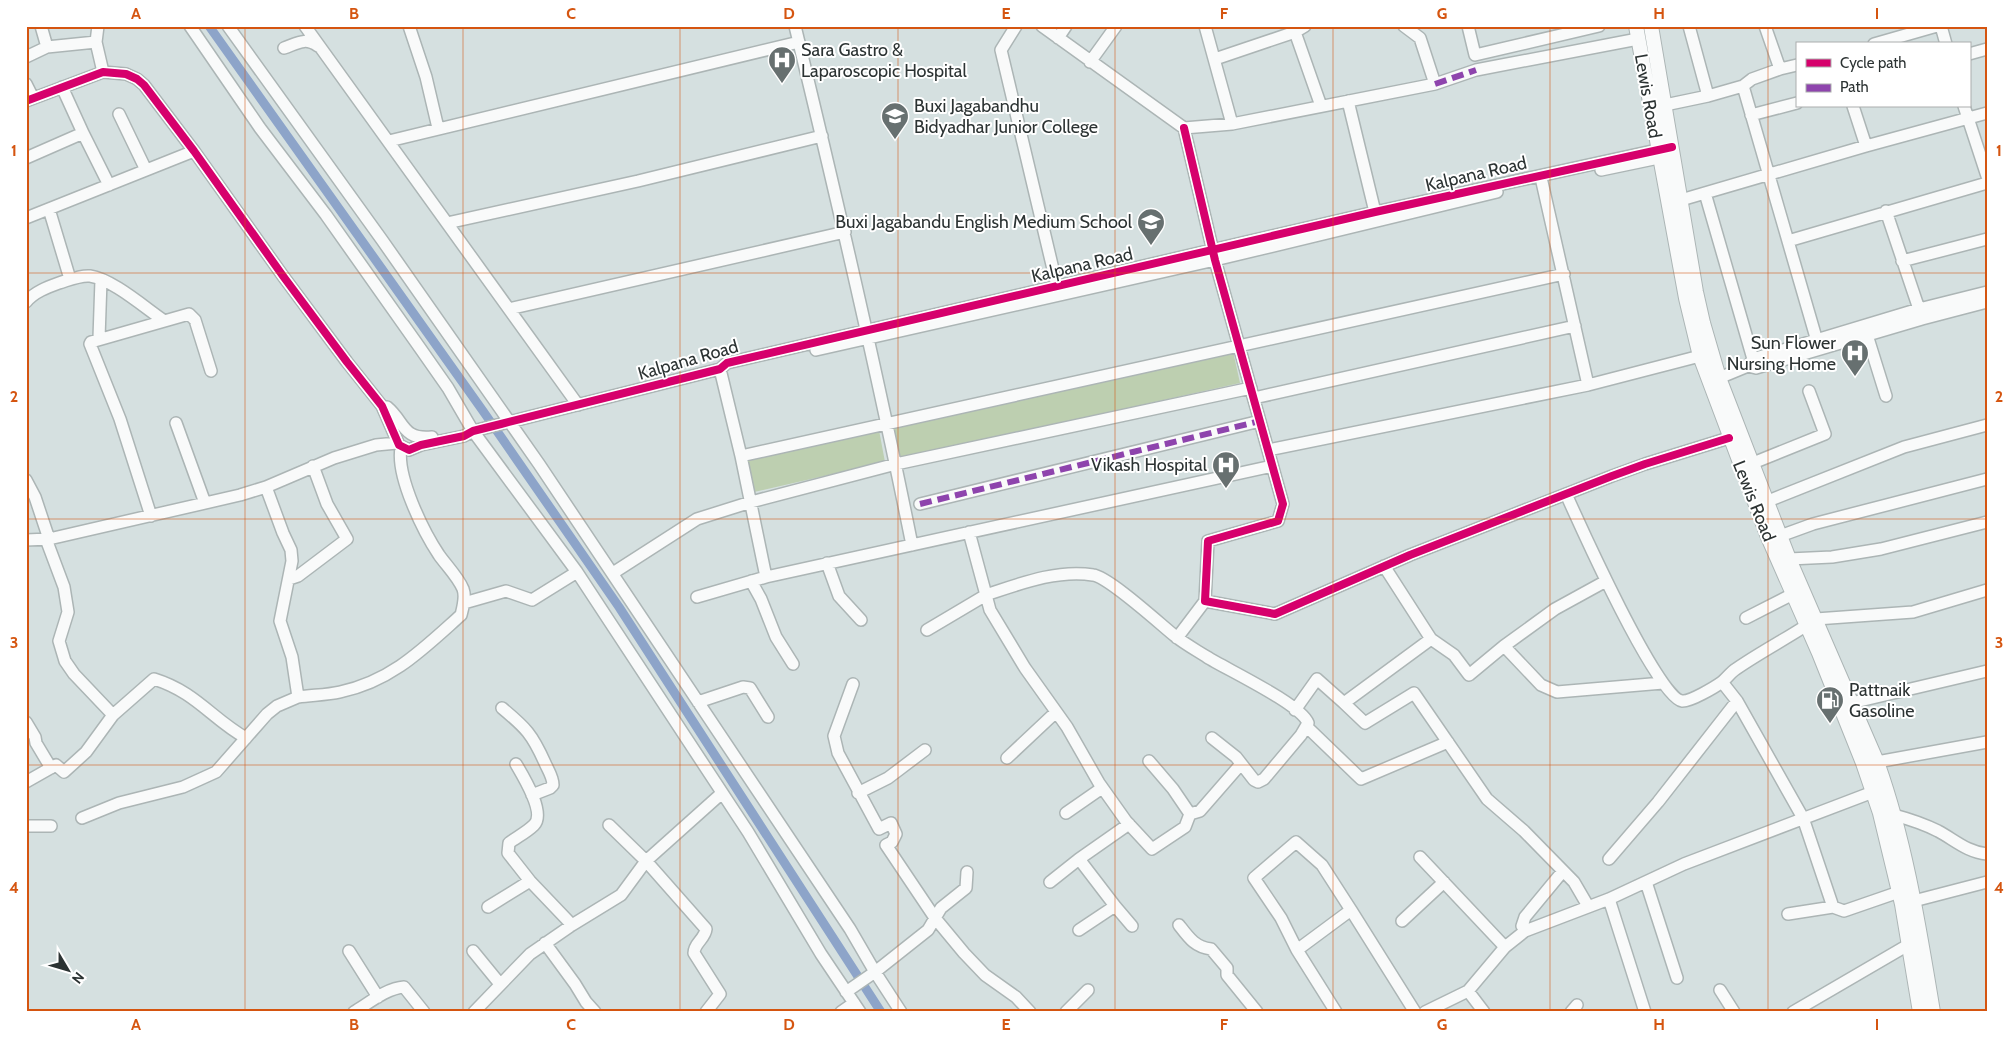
<svg xmlns="http://www.w3.org/2000/svg" width="2013" height="1038" viewBox="0 0 2013 1038" font-family="Cabin,sans-serif">
<style>
.green{fill:#bdcfb0}
.lines{fill:none;stroke-linecap:round;stroke-linejoin:round}
.canal{stroke:#8da4c9;stroke-width:9}
.minor-casing{stroke:#acb5b5;stroke-width:14}
.major-casing{stroke:#acb5b5;stroke-width:16}
.minor{stroke:#f9fafa;stroke-width:11}
.major{stroke:#f9fafa;stroke-width:14}
.quiet{stroke:#8e44ad;stroke-width:6;stroke-dasharray:12 6;stroke-linecap:butt}
.cycleway-casing{stroke:#fff;stroke-width:11}
.cycleway{stroke:#d6006c;stroke-width:8}
.grid{fill:none;stroke:#d55510;stroke-width:1;stroke-opacity:0.55}
.labels{text-anchor:middle;stroke-width:4;stroke-linejoin:round;paint-order:stroke}
.poi-label{font-size:18px;fill:#2c3333;stroke:#fff;text-anchor:start}
.street-label{font-size:18px;fill:#2c3333;stroke:#fff}
.neatline{fill:none;stroke:#d55510;stroke-width:2}
.grid-label{font-size:16px;text-anchor:middle;font-weight:bold;fill:#d55510}
</style>
<rect width="100%" height="100%" fill="#d5e0e0"/>
<path class="green" d="M1233,351L1240,383L899,459L892,427Z
M879,430L885,462L754,492L747,460Z"/>
<g class="lines">
<path class="canal" d="M209,26L483,411L619,607L881,1012"/>
<g class="minor-casing">
<path id="minor" d="M41,26L47,47L96,42
M98,26L96,42L103,72
M190,26L260,128L326,215L420,348L448,388L473,431L577,572L748,832L821,954L860,1012
M228,26L382,240L539,464L850,929L875,972L901,1012
M305,26L578,405
M409,26L426,77L438,128
M795,26C837,199 877,371 912,545
M1016,26L1001,50L1057,286
M1042,26L1184,128L1232,124L1435,84L1420,38L1404,26
M1205,26L1232,124
M1468,26L1475,55L1599,26
M1941,26L1946,44
M1295,32L1321,106
M1058,38L1066,26
M1874,44L1937,26
M284,48C298,43 305,37 318,46
M1969,54L1987,49
M26,57L47,47
M1215,59L1295,32L1305,26
M1090,62L1116,26
M1780,69L1797,65
M26,84L33,98
M1435,84L1476,70L1638,39
M1743,86L1817,341
M1708,96L1743,86L1752,79L1780,69L1765,26
M26,101L103,72L126,74L137,79L144,85L194,151L283,276L347,362L382,406L399,445L409,450L421,445L464,436L473,431L501,424L720,369L727,363L1375,212L1666,148
M1348,101L1375,212
M1665,105L1708,96L1689,26
M1853,106L1866,146
M1964,106L1987,176
M119,114L146,170
M1751,115L1797,103
M1184,128L1215,260L1283,504L1278,521L1208,541L1205,601L1275,614L1410,555L1612,476L1645,464L1729,438
M83,133L109,185
M389,141L799,42
M26,158L83,133L62,87
M1601,170L1668,156
M1542,182L1588,385
M1705,193L1753,359
M1681,200L1866,146L1987,113
M49,209L70,279
M1886,211L1919,309
M26,218L194,151
M447,223L638,181L822,136
M1788,241L1987,183
M1902,261L1987,239
M26,302C34,292 48,287 59,283C69,280 80,275 90,276C112,279 144,307 163,320
M509,309L845,232
M1867,335L1886,396
M99,338L101,280
M816,350L1215,260L1497,192
M1748,366L1756,368L1922,319L1987,302
M720,369L741,456L766,577
M1719,378L1748,366L1753,359L1919,309L1987,292
M1254,398L1575,326
M387,407C405,422 402,440 432,437
M176,423L205,503
M1268,450L1588,385L1700,356
M741,456L1564,274
M1753,463L1825,434L1809,391
M26,480L35,497L49,539
M1566,494C1579,523 1658,699 1682,701C1690,702 1715,687 1722,682C1727,678 1731,672 1736,669C1759,653 1784,640 1807,625
M1768,501L1904,447L1987,425
M920,504L1260,421
M151,516L120,419L90,344L91,342L189,314L195,320L211,371
M969,532L986,595C1019,584 1058,569 1093,575C1109,577 1160,624 1175,636C1185,644 1196,650 1207,657C1226,669 1301,704 1308,723L1301,735L1264,779L1258,782L1254,780L1236,757L1212,738
M1780,536L1813,524L1987,479
M46,539L64,587L68,612L59,641L65,661L74,674L113,715
M26,540L49,539L240,495L266,487L334,458L376,445L397,443
M1789,559L1832,557L1881,549L1987,522
M827,563L839,596L861,620
M1384,566L1431,639L1454,655L1469,675L1504,646L1555,609L1606,581
M613,573L697,519L751,502L896,464L1251,388
M289,579L298,576L347,539L327,504L313,466
M751,581L761,599L776,637L793,664
M697,597L766,577L1272,466
M464,603L506,591L532,600L577,572
M1746,618L1793,594
M1816,619L1913,612L1987,590
M927,630L986,595L990,610L1025,668L1067,727L1099,783L1126,821L1152,849L1185,827L1190,814
M1177,638L1205,601
M1431,639L1344,703L1365,723L1414,693L1487,799L1524,831L1574,882L1588,906
M1504,646L1541,685L1557,692L1663,683
M1722,682L1737,701L1803,818L1833,907
M853,684L834,736L838,753L879,829L891,823L896,834L892,842L886,845L935,918L964,953L985,975L1016,997L1030,1012
M298,697C312,695 327,695 340,692C392,681 423,649 461,615C463,607 466,597 463,589C458,577 446,565 439,555C423,531 396,476 401,448
M698,702L743,687L750,688L768,717
M1851,703L1987,671
M502,708C526,728 532,734 545,763C548,770 553,777 553,785L550,788L532,795
M1295,710L1317,679L1344,703
M26,722L35,737L36,743L51,768
M1307,727L1361,779L1448,742
M1007,758L1056,712
M1149,761L1173,789L1190,814L1200,811L1241,764
M1877,762L1987,742
M516,764C523,776 546,813 534,825C527,832 517,837 509,843L508,853L530,881L572,925
M26,782L56,765L64,772L86,752L113,715L154,679C196,692 212,719 246,738
M858,793L888,778L925,750
M1066,813L1102,788
M1894,815C1909,819 1924,824 1938,831C1955,840 1967,852 1987,854
M82,818L119,803L183,787L216,772L267,714L277,706L298,697L292,657L280,621L292,561L291,550L283,533L266,487
M609,825L646,861L706,929C705,939 694,943 694,953L720,994L706,1012
M26,826H51
M1420,857L1505,947
M1609,859L1658,802L1737,701
M1050,882L1079,859
M1646,882L1677,978
M1609,899L1645,1012
M1906,903L1987,882
M1115,906L1132,926
M488,907L530,881
M1351,910L1415,1012
M1788,914L1833,907L1844,911L1899,892
M1402,921L1444,882
M1179,925C1189,938 1195,947 1211,949L1227,968V975L1257,1012
M1079,930L1115,906L1079,859L1129,824
M1525,931L1522,926L1525,917L1563,871
M545,943L575,984L586,1002L595,1012
M1297,950L1351,910L1322,865L1296,842L1254,878L1281,918L1297,950L1336,1012
M349,951L378,997
M473,951L500,984
M1720,990L1734,1012
M1468,991L1484,1012
M846,992L875,972L928,930L941,908L966,888L967,872
M354,1012C369,1003 387,988 404,987L424,1012
M474,1012L530,954L572,925L621,895L646,861L722,793
M841,1012L854,1003
M1066,1012L1088,990
M1425,1012L1468,991L1505,947L1525,931L1609,899L1684,864L1873,792
M1571,1012L1577,1005
M1793,1012L1908,945"/>
</g>
<g class="major-casing">
<path id="major" d="M1636,26L1686,298L1700,356L1768,537L1819,653L1863,763L1880,813L1902,904L1920,1012
M1651,26L1696,292L1703,323L1719,378L1789,559L1877,762C1906,843 1919,928 1933,1012"/>
</g>
<use href="#minor" class="minor"/>
<use href="#major" class="major"/>
<path class="quiet" d="M1435,84L1476,70
M920,504L1260,421"/>
<g class="cycleway-casing">
<path id="cycleway" d="M26,101L103,72L126,74L137,79L144,85L194,151L283,276L347,362L382,406L399,445L409,450L421,445L464,436L473,431L501,424L720,369L727,363L1375,212L1672,147
M1184,128L1215,260L1283,504L1278,521L1208,541L1205,601L1275,614L1410,555L1612,476L1645,464L1729,438"/>
</g>
<use href="#cycleway" class="cycleway"/>
</g>
<path class="grid" d="M245,26V1012M463,26V1012M680,26V1012M898,26V1012M1115,26V1012M1333,26V1012M1550,26V1012M1768,26V1012M26,273H1987M26,519H1987M26,765H1987"/>
<defs>
<g id="hospital-pin" transform="scale(1.4375)"><path d="M0 17L-7.5 6A9.5 9.5 0 1 1 7.5 6Z" fill="#677070" stroke="#fff"/><path d="M-5-5h3v3.5h4V-5h3V5h-3V1.5h-4V5h-3Z" fill="#fff"/></g>
<g id="university-pin" transform="scale(1.4375)"><path d="M0 17L-7.5 6A9.5 9.5 0 1 1 7.5 6Z" fill="#677070" stroke="#fff"/><path d="M0-5L7-2L0 1L-7-2ZM-4 1L0 2.5L4 1V4Q0 6-4 4Z" fill="#fff"/></g>
<g id="school-pin" transform="scale(1.4375)"><path d="M0 17L-7.5 6A9.5 9.5 0 1 1 7.5 6Z" fill="#677070" stroke="#fff"/><path d="M0-5L7-2L0 1L-7-2ZM-4 1L0 2.5L4 1V4Q0 6-4 4Z" fill="#fff"/></g>
<g id="fuel-pin" transform="scale(1.4375)"><path d="M0 17L-7.5 6A9.5 9.5 0 1 1 7.5 6Z" fill="#677070" stroke="#fff"/><path d="M-5.5-6h7V0h2V4h1.3V-2.5L3-4.5l.8-.8L6-3V5H2.5V1h-1V6h-7ZM-4.2-4.7v3.2H.2V-4.7Z" fill="#fff"/></g>
</defs>
<g fill-rule="evenodd">
<use href="#hospital-pin" x="782" y="60"/>
<use href="#university-pin" x="895" y="116"/>
<use href="#school-pin" x="1151" y="222"/>
<use href="#hospital-pin" x="1855" y="353"/>
<use href="#hospital-pin" x="1226" y="465"/>
<use href="#fuel-pin" x="1830" y="700"/>
</g>
<g class="labels">
<g class="poi-label">
<text x="801" y="56">Sara Gastro &amp;<tspan x="801" dy="21">Laparoscopic Hospital</tspan></text>
<text x="914" y="112">Buxi Jagabandhu<tspan x="914" dy="21">Bidyadhar Junior College</tspan></text>
<text x="1132" y="228" text-anchor="end">Buxi Jagabandu English Medium School</text>
<text x="1836" y="349" text-anchor="end">Sun Flower<tspan x="1836" dy="21">Nursing Home</tspan></text>
<text x="1207" y="471" text-anchor="end">Vikash Hospital</text>
<text x="1849" y="696">Pattnaik<tspan x="1849" dy="21">Gasoline</tspan></text>
</g>
<g class="street-label">
<text transform="translate(1648 96) rotate(80)" y="6">Lewis Road</text>
<text transform="translate(1476 174) rotate(-13)" y="6">Kalpana Road</text>
<text transform="translate(1082 265) rotate(-13)" y="6">Kalpana Road</text>
<text transform="translate(688 360) rotate(-16)" y="6">Kalpana Road</text>
<text transform="translate(1754 501) rotate(68)" y="6">Lewis Road</text>
</g>
</g>
<rect width="2013" height="1038" fill="none" stroke="#ffffff" stroke-width="55"/>
<rect x="1796" y="42" width="175" height="65" fill="#ffffff" stroke="#abadad"/>
<rect x="1806" y="59" width="25" height="8" fill="#d6006c" stroke="#abadad"/>
<text x="1840" y="68" font-size="15" fill="#2c3333">Cycle path</text>
<rect x="1806" y="84" width="25" height="8" fill="#8e44ad" stroke="#abadad"/>
<text x="1840" y="92" font-size="15" fill="#2c3333">Path</text>
<g transform="translate(68 970) rotate(128)" stroke="#ffffff" stroke-width="4" paint-order="stroke">
<path d="M0-4L9 19L0 12L-9 19Z" fill="#2c3333"/>
<text y="-8" font-size="14" font-weight="bold" text-anchor="middle" fill="#2c3333">N</text>
</g>
<rect x="28" y="28" width="1958" height="982" class="neatline"/>
<g class="grid-label">
<text x="136" y="19">A</text>
<text x="354" y="19">B</text>
<text x="571" y="19">C</text>
<text x="789" y="19">D</text>
<text x="1006" y="19">E</text>
<text x="1224" y="19">F</text>
<text x="1442" y="19">G</text>
<text x="1659" y="19">H</text>
<text x="1877" y="19">I</text>
<text x="14" y="156">1</text>
<text x="1999" y="156">1</text>
<text x="14" y="402">2</text>
<text x="1999" y="402">2</text>
<text x="14" y="648">3</text>
<text x="1999" y="648">3</text>
<text x="14" y="893">4</text>
<text x="1999" y="893">4</text>
<text x="136" y="1030">A</text>
<text x="354" y="1030">B</text>
<text x="571" y="1030">C</text>
<text x="789" y="1030">D</text>
<text x="1006" y="1030">E</text>
<text x="1224" y="1030">F</text>
<text x="1442" y="1030">G</text>
<text x="1659" y="1030">H</text>
<text x="1877" y="1030">I</text>
</g>
</svg>
